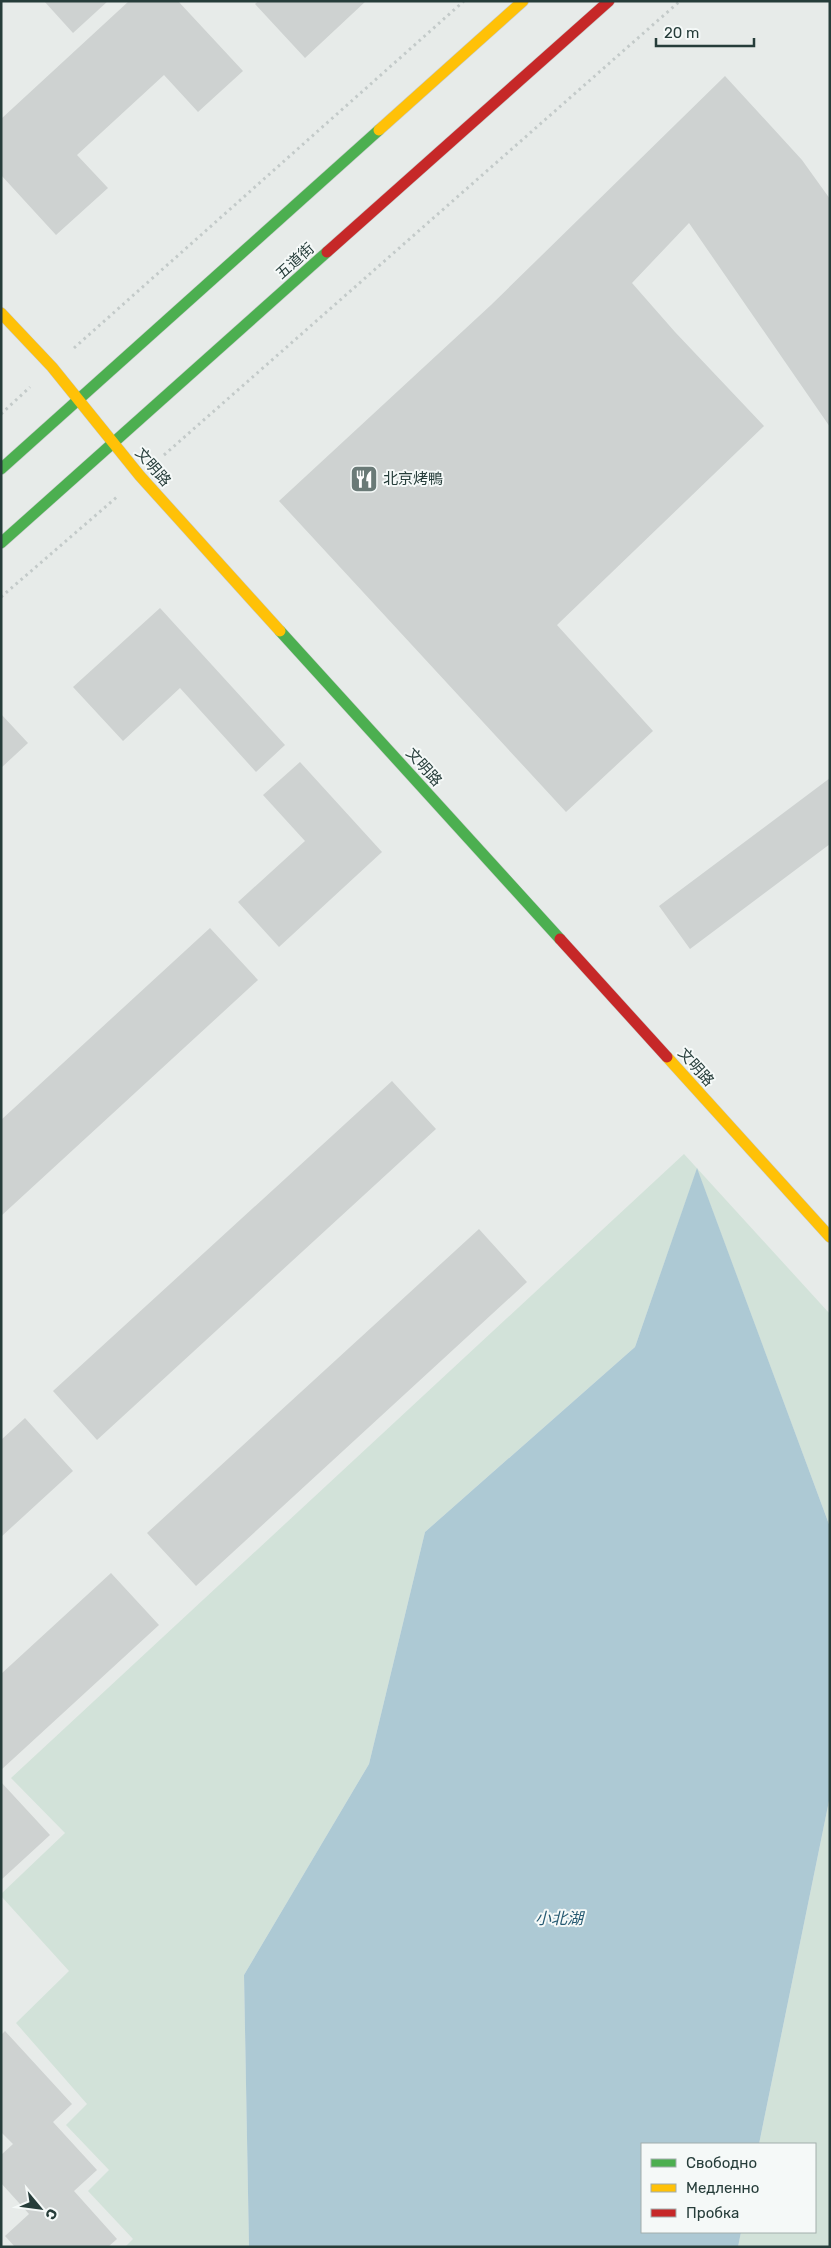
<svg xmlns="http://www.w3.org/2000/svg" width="831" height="2248" viewBox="0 0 831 2248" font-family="Rubik,'Noto Sans SC',sans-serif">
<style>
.green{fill:#d2e2d9}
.water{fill:#adc9d4}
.building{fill:#ced2d1}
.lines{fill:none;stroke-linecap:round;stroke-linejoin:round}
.fast-casing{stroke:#c4c9c8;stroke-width:12}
.slow-casing{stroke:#c4c9c8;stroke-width:12}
.jam-casing{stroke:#c4c9c8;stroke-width:12}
.path{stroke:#c3cac9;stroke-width:3;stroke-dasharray:2.5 4;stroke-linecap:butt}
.fast{stroke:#4caf50;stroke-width:11}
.slow{stroke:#ffc107;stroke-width:11}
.jam{stroke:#c62828;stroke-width:11}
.labels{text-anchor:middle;stroke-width:4;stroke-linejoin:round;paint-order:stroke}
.street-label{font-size:15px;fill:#263d3a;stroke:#f5f9f8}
.poi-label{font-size:15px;fill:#263d3a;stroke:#f5f9f8;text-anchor:start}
.water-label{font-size:16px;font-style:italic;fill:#265a72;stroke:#f5f9f8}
</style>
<rect width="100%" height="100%" fill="#e7ebe9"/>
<path class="green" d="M684,1154L830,1314V1527L697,1169L635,1347L425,1532L369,1764L244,1975L249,2247H125L133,2239L88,2191L109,2170L66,2125L87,2104L16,2023L69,1971L1,1896V1894L65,1833L11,1778Z
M830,1796V2247H738L741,2232H815V2144H759Z"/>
<path class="water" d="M697,1168L830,1527V1796L759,2144H642V2232H741L738,2247H249L244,1975L369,1764L425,1532L635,1347Z"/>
<path class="building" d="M44,1H108L73,33Z
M129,1H178L243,71L198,112L164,75L77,155L108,188L56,235L1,175V119Z
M258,1H366L305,58L255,4Z
M725,76L802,160L830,199V427L689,223L632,283L675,332L764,426L557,625L653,731L566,812L279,501L491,305Z
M160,608L285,745L256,772L180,688L123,741L73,687Z
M1,714L28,743L1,768Z
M300,762L382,852L279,947L238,902L305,841L263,795Z
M830,778V844L690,949L659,906Z
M210,928L258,980L1,1216V1120Z
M392,1081L436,1129L97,1440L53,1391Z
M479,1229L527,1282L196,1586L147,1533Z
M25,1418L73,1471L1,1537V1440Z
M111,1573L159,1625L1,1770V1674Z
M1,1782L50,1835L1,1880Z
M5,2031L72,2104L53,2122L97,2170L74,2191L117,2239L108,2247H15L5,2236L29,2214L1,2183V2155L13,2144L1,2132V2035Z"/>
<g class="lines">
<g class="fast-casing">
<path id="fast" d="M1,469L379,130
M1,543L327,252
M280,631L560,939"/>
</g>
<g class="slow-casing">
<path id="slow" d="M379,130L523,1
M1,313L52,367L140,476L280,631
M667,1057L830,1237"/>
</g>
<g class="jam-casing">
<path id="jam" d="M327,252L609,1
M560,939L667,1057"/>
</g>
<path class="path" d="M74,348L464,1
M1,414L30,387
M164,455L680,1
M1,597L118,496"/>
<use href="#fast" class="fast"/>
<use href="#slow" class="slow"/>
<use href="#jam" class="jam"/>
</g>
<defs>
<g id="restaurant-square" transform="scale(1.4375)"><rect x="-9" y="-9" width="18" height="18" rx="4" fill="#6a7a77" stroke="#f5f9f8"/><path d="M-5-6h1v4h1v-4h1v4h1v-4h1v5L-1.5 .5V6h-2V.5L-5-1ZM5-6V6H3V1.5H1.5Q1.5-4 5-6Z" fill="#fff"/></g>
</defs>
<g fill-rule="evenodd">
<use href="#restaurant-square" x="364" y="479"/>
</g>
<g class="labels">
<g class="street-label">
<text transform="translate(295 261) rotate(-42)" y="5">五道街</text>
<text transform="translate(153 467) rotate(49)" y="5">文明路</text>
<text transform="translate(424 767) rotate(48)" y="5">文明路</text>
<text transform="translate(696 1067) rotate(48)" y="5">文明路</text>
</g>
<g class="poi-label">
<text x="383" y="484">北京烤鴨</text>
</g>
<g class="water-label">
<text x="559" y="1924">小北湖</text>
</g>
</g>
<rect width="831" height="2248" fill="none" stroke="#263d3a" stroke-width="5"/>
<rect x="641" y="2143" width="175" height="90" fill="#f5f9f8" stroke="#a2aeac"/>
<rect x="651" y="2159" width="25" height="8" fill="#4caf50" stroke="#a2aeac"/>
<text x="686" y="2168" font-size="15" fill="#263d3a">Свободно</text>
<rect x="651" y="2184" width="25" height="8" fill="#ffc107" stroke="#a2aeac"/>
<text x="686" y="2193" font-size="15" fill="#263d3a">Медленно</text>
<rect x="651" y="2209" width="25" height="8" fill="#c62828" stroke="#a2aeac"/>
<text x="686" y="2218" font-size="15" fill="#263d3a">Пробка</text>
<g transform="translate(40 2208) rotate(119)" stroke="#f5f9f8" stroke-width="4" paint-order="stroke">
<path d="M0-4L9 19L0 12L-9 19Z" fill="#263d3a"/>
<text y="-8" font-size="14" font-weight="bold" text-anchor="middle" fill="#263d3a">С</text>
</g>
<path d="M656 38v8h98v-8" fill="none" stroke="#263d3a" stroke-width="2.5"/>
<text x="664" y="38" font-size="15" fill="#263d3a" stroke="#f5f9f8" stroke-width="4" paint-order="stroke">20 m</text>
</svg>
